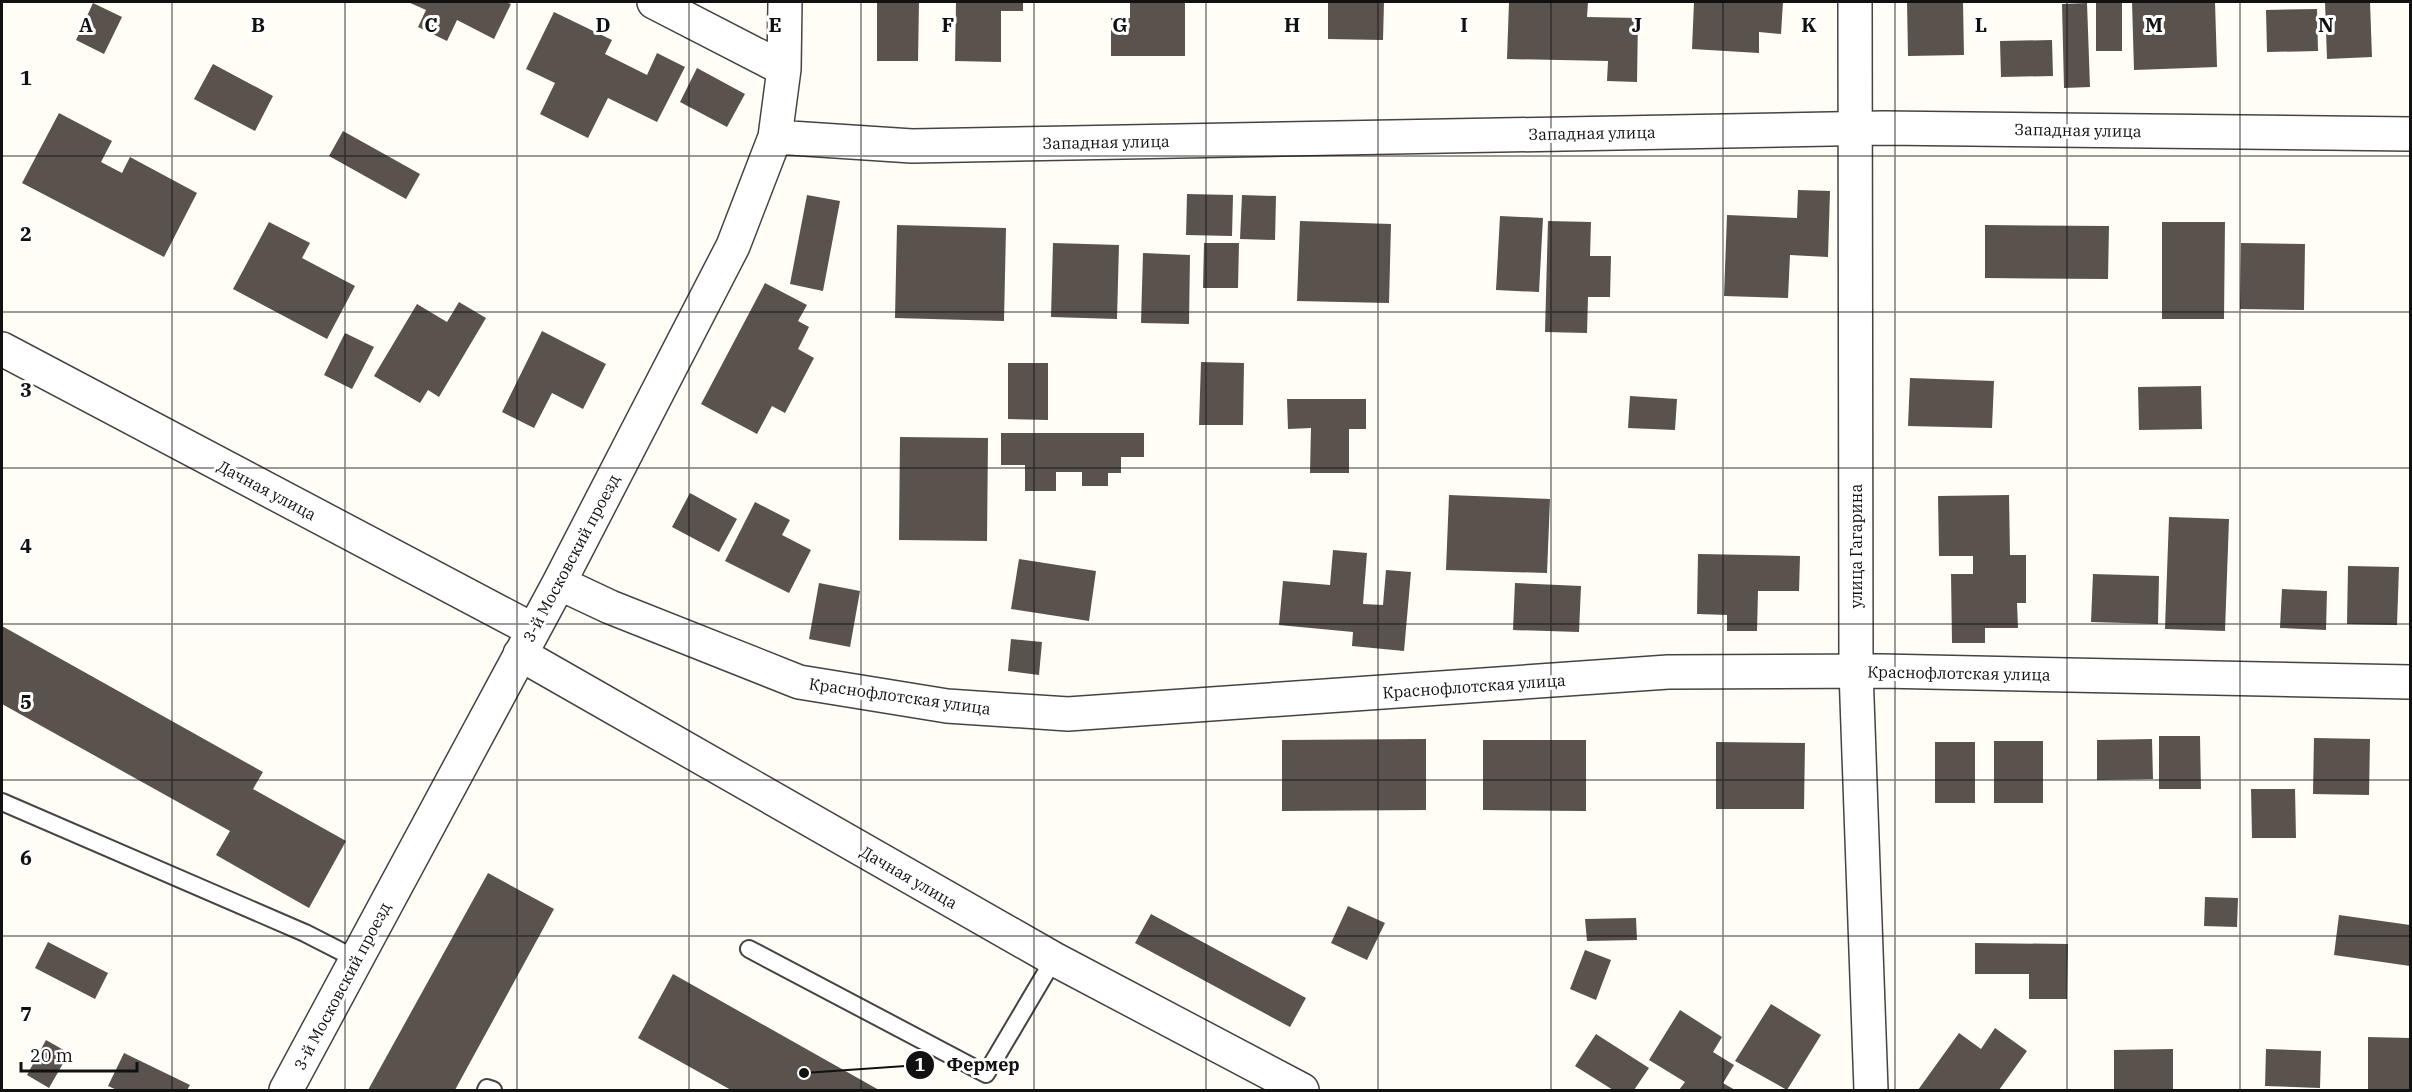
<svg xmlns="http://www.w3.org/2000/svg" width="2412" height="1092" viewBox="0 0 2412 1092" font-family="'IBM Plex Serif',serif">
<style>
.building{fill:#5a524d}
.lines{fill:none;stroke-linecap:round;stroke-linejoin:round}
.service-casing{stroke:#444;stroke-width:20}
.minor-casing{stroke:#444;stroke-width:36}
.tertiary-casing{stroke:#444;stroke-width:36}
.service{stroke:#fff;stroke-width:16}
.minor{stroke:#fff;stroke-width:33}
.tertiary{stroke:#fff;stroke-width:33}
.grid{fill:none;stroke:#111;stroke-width:1.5;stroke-opacity:0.55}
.labels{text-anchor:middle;stroke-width:6;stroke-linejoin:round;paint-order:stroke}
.street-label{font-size:16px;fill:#111;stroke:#fff}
.grid-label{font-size:20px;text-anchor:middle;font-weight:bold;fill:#111;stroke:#fff;stroke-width:6;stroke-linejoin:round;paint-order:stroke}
.leader{fill:none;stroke:#111;stroke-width:2}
.callout-dot{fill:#111;stroke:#fff;stroke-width:2}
.mark-label{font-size:18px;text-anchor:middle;font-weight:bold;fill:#fff}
.callout-label{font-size:18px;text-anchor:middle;font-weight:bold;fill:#111;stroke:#fff;stroke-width:6;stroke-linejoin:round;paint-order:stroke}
</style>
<rect width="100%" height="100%" fill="#fffdf5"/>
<path class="building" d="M408,2H505L511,4L494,39L457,20L447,41L418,27L426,10Z
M877,2H919L918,61H877Z
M956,2H1023V11H1001V62L955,61Z
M1130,2H1185V56H1111V18H1130Z
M1328,2H1384L1383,40L1328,39Z
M1509,2H1588L1587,17L1638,18L1637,82L1607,81L1608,61L1507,59Z
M1694,2H1783L1781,34L1759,32V53L1692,49Z
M1907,2H1963L1964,55L1908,56Z
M2096,2H2122V51H2096Z
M2132,2H2215L2217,67L2134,70Z
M2325,2H2370L2372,57L2327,59Z
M93,3L122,17L104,54L76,40Z
M2087,3L2090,87L2064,88L2062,4Z
M2317,9L2318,51L2267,52L2266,10Z
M554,12L612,40L605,54L647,75L657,53L685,67L657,122L608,98L588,138L540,114L555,83L526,69Z
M2052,40L2053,76L2001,77L2000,41Z
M213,64L273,96L255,131L194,99Z
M697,68L745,94L727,127L680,102Z
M59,113L112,141L101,162L122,173L130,157L197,193L164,257L22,183Z
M343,131L420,174L406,199L329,156Z
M1798,190L1830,191L1828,257L1790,255L1788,298L1724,296L1727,215L1797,218Z
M1187,194L1233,195L1232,236L1186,235Z
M807,195L840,201L823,291L790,284Z
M1242,195L1276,196L1275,240L1240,239Z
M1500,216L1543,218L1539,292L1496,290Z
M1300,221L1391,224L1389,303L1297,301Z
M1548,221L1591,222L1590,256H1611L1610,297H1588L1587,333L1545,332Z
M269,222L310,243L302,258L355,286L327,339L233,289Z
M2162,222H2225L2224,319H2162Z
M897,225L1006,228L1004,321L895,318Z
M1985,225L2109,226L2108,279L1985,278Z
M1053,243L1119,245L1117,319L1051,317Z
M1204,243H1239L1238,288H1203Z
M2241,243L2305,244L2304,310L2240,309Z
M1143,253L1190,255L1189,324L1141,323Z
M765,283L807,305L798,321L809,327L798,349L814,358L785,413L772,406L757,434L701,404Z
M459,302L486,318L439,397L428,390L420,403L374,376L417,304L447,322Z
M542,331L606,364L583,409L552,393L534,428L502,412Z
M345,333L374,347L352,389L324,375Z
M1201,362L1244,363L1243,425H1199Z
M1008,363H1048V420L1008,419Z
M1910,378L1994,381L1992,428L1908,426Z
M2201,386L2202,429L2139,430L2138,387Z
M1630,396L1677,399L1675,430L1628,428Z
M1287,399H1366V429H1349V473H1310L1311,428L1288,429Z
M1001,433H1144V457H1121V473H1108V486H1082V472H1056V491H1025V465H1001Z
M900,437L988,438L987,541L899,540Z
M690,493L737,519L719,552L672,527Z
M1449,495L1550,499L1547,573L1446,570Z
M2009,495L2010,555H2026V603H2017L2018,628H1985V643H1952L1951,574H1973V556H1939L1938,496Z
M755,502L790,520L782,535L811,550L789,593L725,561Z
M2169,517L2229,519L2225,631L2165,629Z
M1333,550L1367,553L1363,604L1383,605L1386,570L1411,572L1404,651L1352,646L1353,632L1279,625L1283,581L1330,585Z
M1698,554L1800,556L1799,591H1758L1757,631H1727V615L1697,614Z
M1019,559L1096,571L1089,621L1011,609Z
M2348,566L2399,567L2397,625L2347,624Z
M2093,574L2159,576L2158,624L2091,622Z
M819,583L860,591L850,647L809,639Z
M1515,583L1581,586L1579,632L1513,630Z
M2282,589L2327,591L2326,630L2280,628Z
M2,626L263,772L253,789L346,841L309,908L216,855L230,831L2,704Z
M1011,639L1042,642L1039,675L1008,671Z
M2159,736H2200L2201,789H2159Z
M2314,738L2370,739L2369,795L2313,794Z
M1426,739V810L1282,811V740Z
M2152,739L2153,779L2097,780V740Z
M1483,740H1586V811L1483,810Z
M1994,741H2043V803H1994Z
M1716,742L1805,743L1804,809H1716Z
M1935,742H1975V803H1935Z
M2251,789H2295L2296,838H2252Z
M488,873L554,909L455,1090H368Z
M2205,897L2238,898L2237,927L2204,926Z
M1348,906L1385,923L1367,960L1331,943Z
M1151,914L1306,998L1290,1027L1135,943Z
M2339,915L2410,925V966L2334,955Z
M1636,918L1637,940L1587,941L1585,919Z
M48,942L108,973L95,999L35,968Z
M1975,943L2068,944L2067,999H2029V974H1975Z
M1585,950L1611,960L1596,1000L1570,989Z
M673,974L879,1090H731L638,1038Z
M1771,1004L1821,1035L1787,1090L1735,1061Z
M1680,1010L1722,1037L1713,1052L1734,1065L1723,1083L1735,1090H1679L1685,1082L1649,1060Z
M1995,1028L2027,1051L1999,1090H1918L1959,1033L1981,1049Z
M1596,1034L1649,1068L1634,1090H1613L1575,1066Z
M2368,1037L2410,1038V1090H2368Z
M46,1040L69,1053L49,1088L27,1075Z
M2173,1049V1090H2114V1050Z
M2266,1049L2321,1051L2320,1088L2265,1086Z
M124,1053L190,1085L187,1090H117L108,1086Z"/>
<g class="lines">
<g class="service-casing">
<path id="service" d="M2,802L305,933L356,959
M749,949L986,1074L1054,959
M486,1090L487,1088L493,1090"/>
</g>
<g class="minor-casing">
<path id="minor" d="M654,2L784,69
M775,137L912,146L1883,128L2410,134
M2,349L533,630
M559,583L610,607L799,682L947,706L1068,714L1668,672L1881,671L2410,682
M520,654L1054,959L1302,1090
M286,1090L559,583L733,246L775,137L784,69L785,2"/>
</g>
<g class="tertiary-casing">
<path id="tertiary" d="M1855,2L1856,671L1871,1090"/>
</g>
<use href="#service" class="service"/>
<use href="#minor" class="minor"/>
<use href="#tertiary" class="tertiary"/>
</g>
<path class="grid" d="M172,2V1090M345,2V1090M517,2V1090M689,2V1090M861,2V1090M1034,2V1090M1206,2V1090M1378,2V1090M1551,2V1090M1723,2V1090M1895,2V1090M2067,2V1090M2240,2V1090M2,156H2410M2,312H2410M2,468H2410M2,624H2410M2,780H2410M2,936H2410"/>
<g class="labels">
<g class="street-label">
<text transform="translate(2078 130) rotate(1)" y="6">Западная улица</text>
<text transform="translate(1592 133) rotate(-1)" y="6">Западная улица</text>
<text transform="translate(1106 142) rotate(-1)" y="6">Западная улица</text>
<text transform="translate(267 490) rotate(28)" y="6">Дачная улица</text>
<text transform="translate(1856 546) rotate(-90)" y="6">улица Гагарина</text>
<text transform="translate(571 558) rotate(-62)" y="6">3-й Московский проезд</text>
<text transform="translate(1959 673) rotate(1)" y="6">Краснофлотская улица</text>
<text transform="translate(1474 686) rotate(-4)" y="6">Краснофлотская улица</text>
<text transform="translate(900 696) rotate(8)" y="6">Краснофлотская улица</text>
<text transform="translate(909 877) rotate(30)" y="6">Дачная улица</text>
<text transform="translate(342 986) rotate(-62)" y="6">3-й Московский проезд</text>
</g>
</g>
<g class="grid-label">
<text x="86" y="32">A</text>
<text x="258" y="32">B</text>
<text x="431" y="32">C</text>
<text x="603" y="32">D</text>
<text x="775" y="32">E</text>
<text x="948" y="32">F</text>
<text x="1120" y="32">G</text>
<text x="1292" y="32">H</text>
<text x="1464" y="32">I</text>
<text x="1637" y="32">J</text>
<text x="1809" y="32">K</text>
<text x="1981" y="32">L</text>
<text x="2154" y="32">M</text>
<text x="2326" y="32">N</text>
<text x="26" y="85">1</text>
<text x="26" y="241">2</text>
<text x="26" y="397">3</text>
<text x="26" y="553">4</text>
<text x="26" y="709">5</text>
<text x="26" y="865">6</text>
<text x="26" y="1021">7</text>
</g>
<path class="leader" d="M804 1073L920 1065"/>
<g class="callout-dot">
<circle cx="804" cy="1073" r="6"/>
<circle cx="920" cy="1065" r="15"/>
</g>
<g class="mark-label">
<text x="920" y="1071">1</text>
</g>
<g class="callout-label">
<text x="983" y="1071">Фермер</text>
</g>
<rect width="2412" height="1092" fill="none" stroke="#111111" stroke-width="6"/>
<path d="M21 1062v9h116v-9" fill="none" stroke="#111111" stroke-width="3"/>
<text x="30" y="1062" font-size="18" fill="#111111" stroke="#ffffff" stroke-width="4.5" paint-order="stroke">20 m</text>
</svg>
